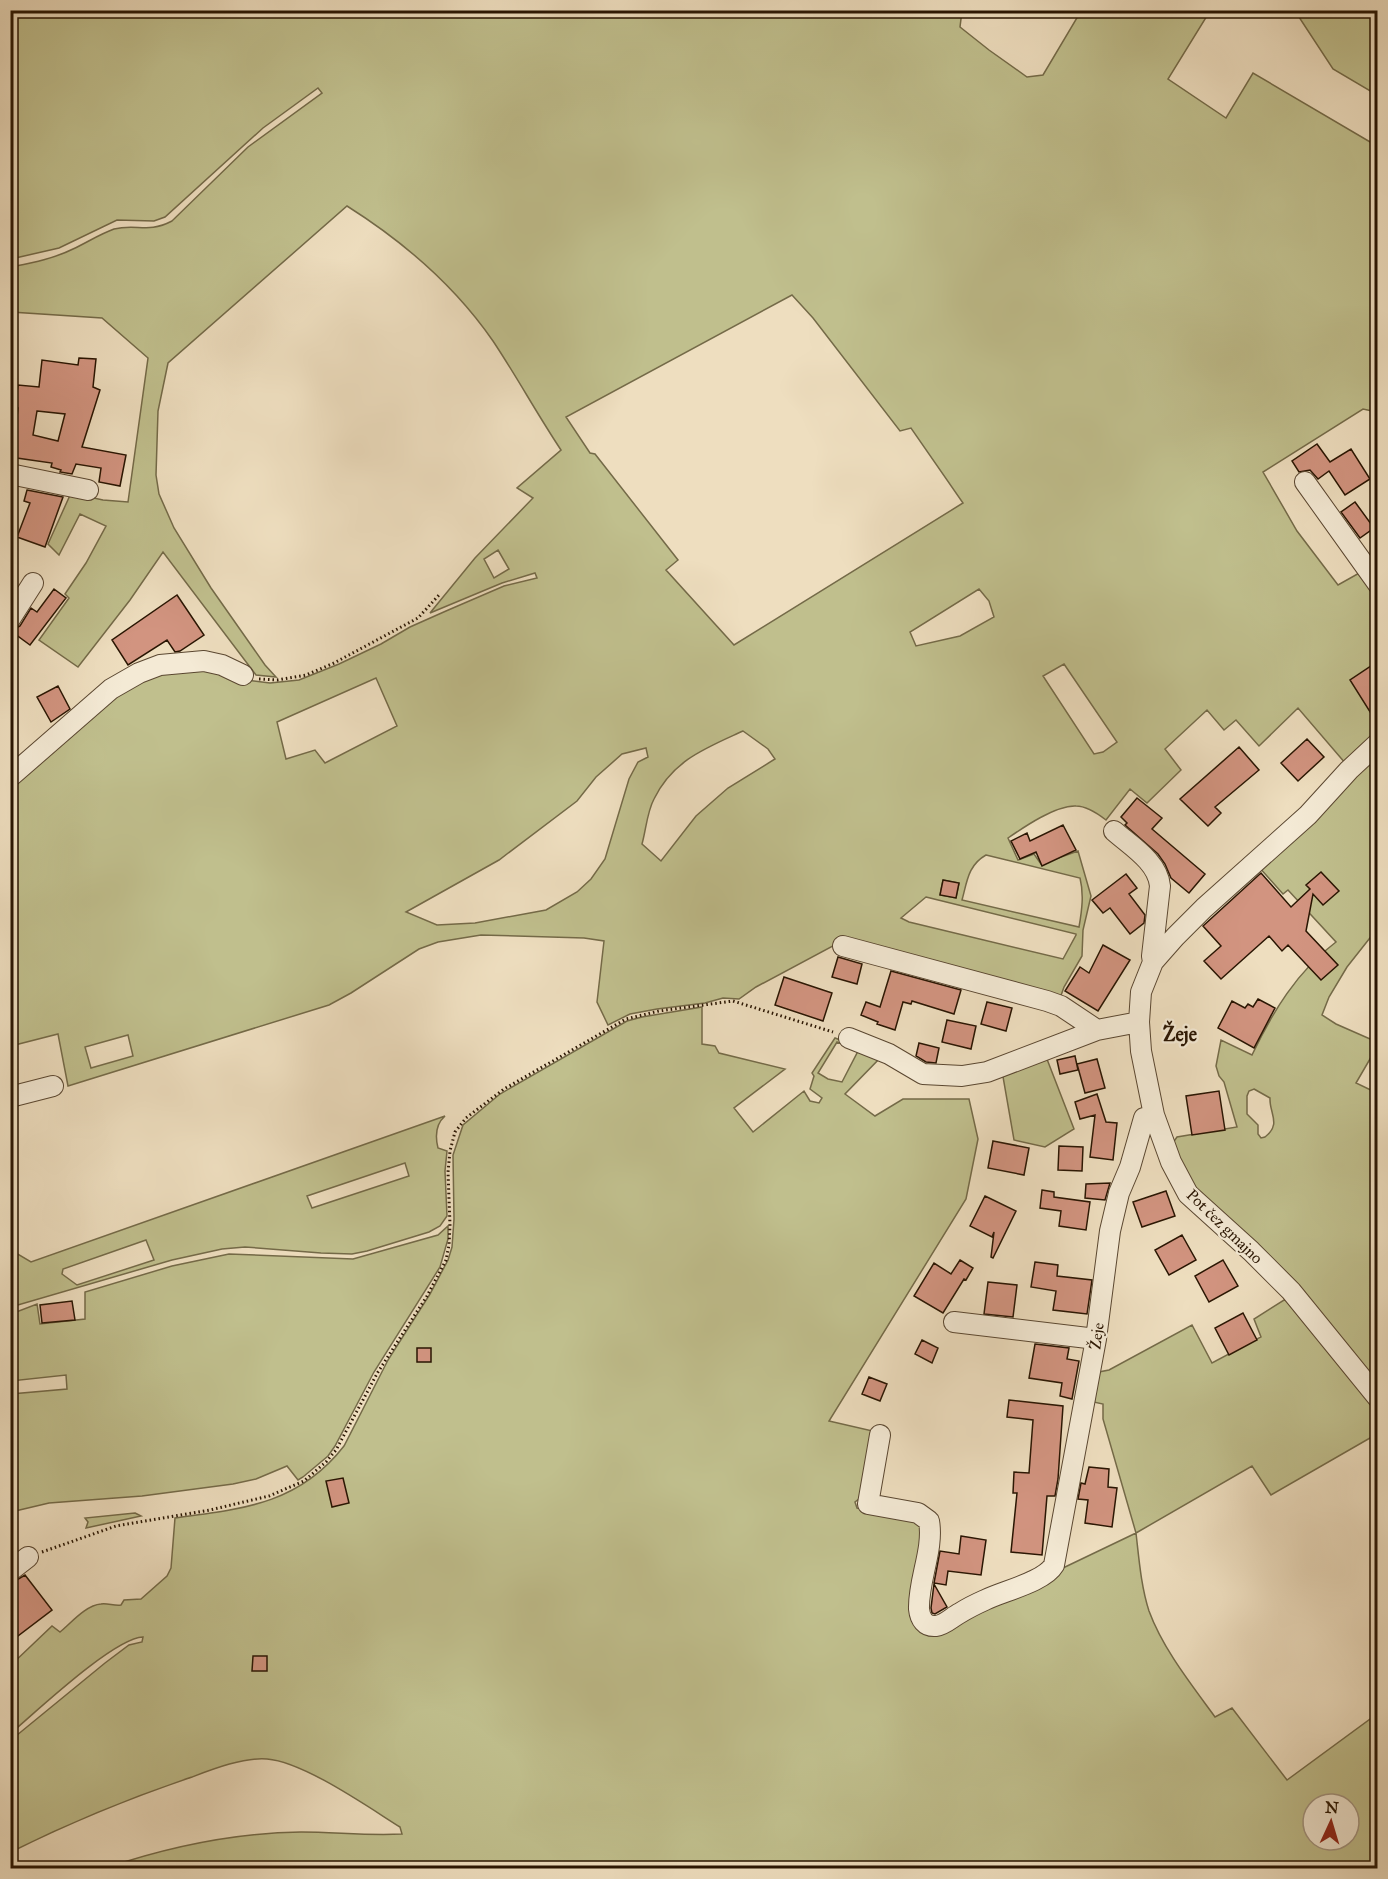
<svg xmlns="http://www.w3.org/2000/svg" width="1388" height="1879" viewBox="0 0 1388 1879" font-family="'IM FELL Great Primer',serif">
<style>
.green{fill:#c0bf8d;stroke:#746a48;stroke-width:1.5;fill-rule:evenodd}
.building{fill:#d29480;stroke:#291502;stroke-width:1.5;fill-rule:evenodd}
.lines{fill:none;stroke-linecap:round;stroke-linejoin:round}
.minor-casing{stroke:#5a4731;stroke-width:22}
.path{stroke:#291502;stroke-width:3;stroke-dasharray:1.5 3;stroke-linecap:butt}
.minor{stroke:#f4ead5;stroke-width:20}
.labels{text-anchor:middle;stroke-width:4.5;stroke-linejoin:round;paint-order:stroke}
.street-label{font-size:16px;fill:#291502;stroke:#f4ead5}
.quarter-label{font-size:20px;font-weight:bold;fill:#291502;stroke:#f4ead5}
</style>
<rect width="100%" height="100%" fill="#eedebf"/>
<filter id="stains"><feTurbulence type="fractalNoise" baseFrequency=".00333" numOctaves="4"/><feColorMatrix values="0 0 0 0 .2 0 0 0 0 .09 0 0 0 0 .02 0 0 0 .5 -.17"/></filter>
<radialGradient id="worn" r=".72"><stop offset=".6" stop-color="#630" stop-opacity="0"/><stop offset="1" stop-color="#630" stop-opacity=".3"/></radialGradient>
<path class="green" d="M10,11H962L960,27L989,50L1027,77L1043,75L1081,11H1210L1168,79L1226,118L1253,73L1377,146V412L1363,409L1263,472L1297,531L1338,585L1361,572L1377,594V735L1346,764L1298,708L1259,746L1236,720L1224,730L1207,710L1165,749L1181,770L1147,803L1130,789L1106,820C1097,813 1087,806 1076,806C1056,805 1024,827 1008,838L1018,860L1034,854L1041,864L1078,851L1091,896L1083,930L1082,956L1064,987L1059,1001L842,941L756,987L739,999L723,998L705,1003L657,1009L630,1014L608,1025L597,1002L604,941L584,938L481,935L438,942L419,949L351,993L329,1005L68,1086L58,1034L11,1046V784L112,694L182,666L246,680L270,683L299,680L339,664L381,644L410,627L446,611L504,586L537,578L535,573L502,583L430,613L475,558L533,498L517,488L561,450C537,414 517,377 493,341C455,286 404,242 347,206L168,363L158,411L156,475L159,494L174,528L211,588L265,665L276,677L256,675L163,552L130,600L78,667L39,640L69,598L65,594L86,563L106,526L80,514L59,555L48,544L71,493L103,500L128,502L148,358L102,318L11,312V267C31,263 53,259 73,249C86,243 100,234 114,229C137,223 147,234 172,221L248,147L322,93L318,88L263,128L165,217L154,221L117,220L59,248L11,259ZM792,295L813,318L900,431L911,428L963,503L734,645L666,570L678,560L595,454L590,453L566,417ZM498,550L509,569L494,578L484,559ZM979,589L989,601L994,617L960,636L916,646L910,632ZM1064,664L1117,742L1103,752L1094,754L1043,676ZM376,678L397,726L325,763L315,750L286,759L277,722ZM743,731L768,749L775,759L728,788L696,816L661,861L642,844C646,830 647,812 654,799C673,760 706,748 743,731ZM646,748L648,757L638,762L629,779L605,859L591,879L577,892L546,910L475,923L437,925L406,912L499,860L577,801L596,777L622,754ZM986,855L1080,878C1084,894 1082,910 1079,927L962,900C967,882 968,865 986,855ZM943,880L959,883L956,898L940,895ZM926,897L1076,934V935L1063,959L909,922L901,918ZM128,1035L133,1056L91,1068L85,1047Z
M1295,11H1377V95L1333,69Z
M1377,748V929L1347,967L1329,997L1322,1015L1336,1024L1377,1042V1047L1356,1083L1377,1093V1389L1193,1186L1172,1144L1177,1137L1237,1127L1224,1082L1219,1076L1216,1066L1221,1040L1252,1055C1272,1013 1297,971 1336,942L1288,890L1283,894L1258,866ZM1254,1089L1270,1098C1269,1113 1282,1124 1265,1137L1261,1138L1258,1134V1125L1247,1114V1096L1249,1091Z
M702,1007V1044L715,1046L719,1053L785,1069L734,1108L753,1132L804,1091L810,1101L819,1103L822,1098L810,1089L814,1076L812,1073L835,1038L882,1056L845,1094L875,1116L903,1099H969L978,1139L966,1199L829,1421L877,1432L864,1495L855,1502L857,1508L918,1518L923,1523L922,1628L1040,1579L1136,1533L1103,1419V1404L1089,1401V1396L1096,1393L1099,1372L1109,1370L1192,1325L1212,1363L1261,1337L1254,1319L1284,1300L1291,1301L1355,1378L1377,1409V1434L1271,1495L1252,1466L1136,1533C1139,1559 1141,1586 1149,1611C1163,1649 1191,1684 1215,1717L1232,1708L1287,1780L1377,1714V1868H106C168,1847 235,1833 301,1832C335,1832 368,1836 402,1834L400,1827C368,1807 304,1762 267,1759C244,1757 213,1769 192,1777C130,1798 69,1823 11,1852V1740L105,1663L129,1645L142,1642L143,1637C114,1638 37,1711 11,1733V1716L12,1714L10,1712L11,1665L52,1626L60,1632C71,1623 86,1605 101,1604C108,1603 114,1606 121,1605L124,1600L141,1599L167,1576L171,1568L175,1518C243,1509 299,1504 344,1446L388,1360L430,1294L448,1260L452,1247L454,1219L453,1155L463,1125L500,1094L627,1021L642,1017ZM837,1042L858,1051L842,1082L828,1079L818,1073ZM1313,1804H1349V1840H1313Z
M1045,1054L1074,1129L1045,1147L1014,1140L1002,1071Z
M445,1116C436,1124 435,1136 438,1148L447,1151L445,1171L447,1216L440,1226L429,1232L367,1251L352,1254L321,1253L245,1247L222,1249L172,1260L11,1307V1250L31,1262ZM405,1163L409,1176L312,1208L307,1196ZM146,1240L154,1260L77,1285L62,1274L63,1269Z
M448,1226V1239L440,1267L374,1372L335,1446L328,1456L303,1477L298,1480L287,1466L256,1479L233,1484L142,1496L49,1503L11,1512V1394L67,1389L66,1375L11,1381V1314L37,1304L40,1324L85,1319V1292L172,1266L229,1254L353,1259L438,1235Z
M135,1513L141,1516L86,1528L88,1522L85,1518Z"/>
<path class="building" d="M79,358L96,359L93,387L100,390L82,447L126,455L120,486L99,482L101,468L76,464L72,474L60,472L61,470L51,467L52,463L10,457L11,434L15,435L18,408H15L18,385L39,387L42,360L78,365ZM37,411L65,414L58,441L33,435Z
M1317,444L1330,462L1351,449L1370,479L1345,495L1329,471L1318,479L1310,470L1299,472L1292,461Z
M27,490L63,497L45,547L17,537L30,503L24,501Z
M1355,502L1374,528L1360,538L1341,512Z
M54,589L66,598L30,645L11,631L20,626L31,608L37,612Z
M177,595L204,635L180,651L175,652L167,640L128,665L112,640Z
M1377,662V723L1350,680Z
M58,686L70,709L51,722L37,697Z
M1307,739L1324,757L1298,781L1281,763Z
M1239,747L1259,770L1215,807L1221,813L1208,826L1180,799Z
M1137,798L1162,818L1152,829L1205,874L1189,893L1171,878L1165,864L1158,854L1125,825L1127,823L1121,817Z
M1063,825L1076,850L1042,866L1036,852L1020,859L1011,841L1027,833L1030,841Z
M1321,872L1339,891L1323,905L1313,894L1306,931L1338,965L1321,980L1288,945L1282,951L1269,936L1221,979L1204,961L1221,946L1203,926L1261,873L1291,907L1310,889L1306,885Z
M1126,874L1137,888L1129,894L1145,915L1144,923L1130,934L1110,908L1103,913L1092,900Z
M943,880L959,883L956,898L940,895Z
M1103,945L1130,960L1098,1011L1065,991L1080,967L1089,973Z
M838,957L862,964L857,984L832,977Z
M891,971L961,990L954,1014L912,1001L911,1004L903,1002L895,1030L877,1024L878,1022L861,1015L866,1002L880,1007Z
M784,977L832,993L823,1021L775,1005Z
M1258,999L1275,1008L1254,1048L1218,1028L1232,1001L1245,1008L1248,1004L1253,1007Z
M987,1002L1012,1008L1006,1031L981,1024Z
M947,1020L976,1026L971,1049L942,1042Z
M919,1043L939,1048L936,1063L926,1062L916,1056Z
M1075,1056L1078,1070L1060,1074L1057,1060Z
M1097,1059L1105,1088L1085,1093L1077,1064Z
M1219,1091L1225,1130L1192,1135L1186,1096Z
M1097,1094L1106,1122L1117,1123L1113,1160L1090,1157L1095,1115L1080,1119L1075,1102Z
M993,1141L1029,1148L1024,1175L988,1168Z
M1059,1146L1083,1147L1082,1171L1058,1170Z
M1110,1183L1105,1200L1085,1198L1086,1184Z
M1042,1190L1054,1192V1197L1090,1202L1086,1230L1059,1226L1061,1211L1040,1208Z
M1166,1191L1175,1216L1142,1227L1133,1202Z
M985,1196L1016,1211L993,1258L991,1257L994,1232L992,1237L970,1226Z
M1182,1235L1196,1260L1169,1275L1155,1250Z
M960,1260L973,1268L966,1280L964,1279L943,1313L914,1296L934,1263L951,1274Z
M1223,1260L1238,1286L1209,1302L1195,1276Z
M1035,1262L1058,1265L1057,1276L1092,1280L1087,1314L1053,1310L1056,1291L1031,1287Z
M988,1282L1017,1285L1013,1317L984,1314Z
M72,1301L75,1320L42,1323L40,1305Z
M1243,1313L1257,1340L1229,1355L1215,1328Z
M922,1340L938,1348L932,1363L915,1354Z
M1035,1344L1069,1348L1067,1359L1079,1361L1072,1399L1060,1396L1062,1383L1029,1378Z
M417,1348H431V1362H417Z
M869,1377L887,1384L880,1401L862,1394Z
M1009,1400L1063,1406L1058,1479L1055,1496H1047L1042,1555L1011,1552L1017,1493H1013L1014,1472L1029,1473L1033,1420L1007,1417Z
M1089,1467L1109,1469L1108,1487L1117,1488L1112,1527L1085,1523L1088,1500L1078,1499L1081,1483L1085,1484Z
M343,1478L349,1503L332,1507L326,1481Z
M961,1536L986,1540L981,1575L948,1571L946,1585L934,1583L940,1551L959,1554Z
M25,1575L52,1610L10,1642V1584Z
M934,1584L947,1607L935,1614L932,1613L931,1608Z
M253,1656H267V1671H252Z"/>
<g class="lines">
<g class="minor-casing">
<path id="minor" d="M10,474L88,490
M1305,482L1378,584
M10,619L33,583
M1378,743L1349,770L1308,815L1204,908L1175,937L1153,962L1141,992L1139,1022L1141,1051L1154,1115L1171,1162L1188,1194L1251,1251L1291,1291L1378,1398
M10,777L111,689L139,673L160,665L204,661L222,665L243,675
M1114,831C1131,846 1158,862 1160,886L1152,956L1153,962
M843,946L1047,1001L1061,1006L1097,1030
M849,1038L889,1054L923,1074L962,1076L987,1072L1097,1030L1139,1022
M10,1097L53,1086
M954,1322L1096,1339
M880,1435L868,1504L918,1513L929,1521C934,1550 918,1580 919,1609C920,1619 925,1627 936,1626C945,1625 952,1617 960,1613C968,1608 976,1604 985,1600C1003,1591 1044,1582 1054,1565L1096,1339L1110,1231L1119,1193L1130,1167L1144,1118L1154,1115
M10,1571L28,1557"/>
</g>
<path class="path" d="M259,679L277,680L306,675L334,663L418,618L439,595
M42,1552L116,1526L210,1510L269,1496L304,1481L326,1462L336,1450L378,1372L427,1296L446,1260L449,1245L450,1225L448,1172L450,1151L455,1132L466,1118L504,1089L626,1019L659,1011L733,1001L833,1032"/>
<use href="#minor" class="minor"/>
</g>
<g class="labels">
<g class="street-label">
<text transform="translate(1225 1226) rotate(44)" y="6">Pot čez gmajno</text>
<text transform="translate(1096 1336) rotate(-82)" y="6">Žeje</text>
</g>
<g class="quarter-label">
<text x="1180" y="1041">Žeje</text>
</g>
</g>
<rect width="1388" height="1879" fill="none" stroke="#eedebf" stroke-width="36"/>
<rect x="12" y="12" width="1364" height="1855" fill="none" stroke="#291502" stroke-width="3"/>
<rect x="18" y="18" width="1352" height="1843" fill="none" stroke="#291502" stroke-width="1.5"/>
<g transform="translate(1331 1822) rotate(4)"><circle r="28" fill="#f4ead5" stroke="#a39581" stroke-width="1.5"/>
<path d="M0-4.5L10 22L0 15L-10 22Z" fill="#8f2418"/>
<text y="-9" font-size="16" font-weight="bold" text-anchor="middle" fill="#291502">N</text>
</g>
<rect width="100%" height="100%" filter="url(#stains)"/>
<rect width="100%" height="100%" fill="url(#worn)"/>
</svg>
